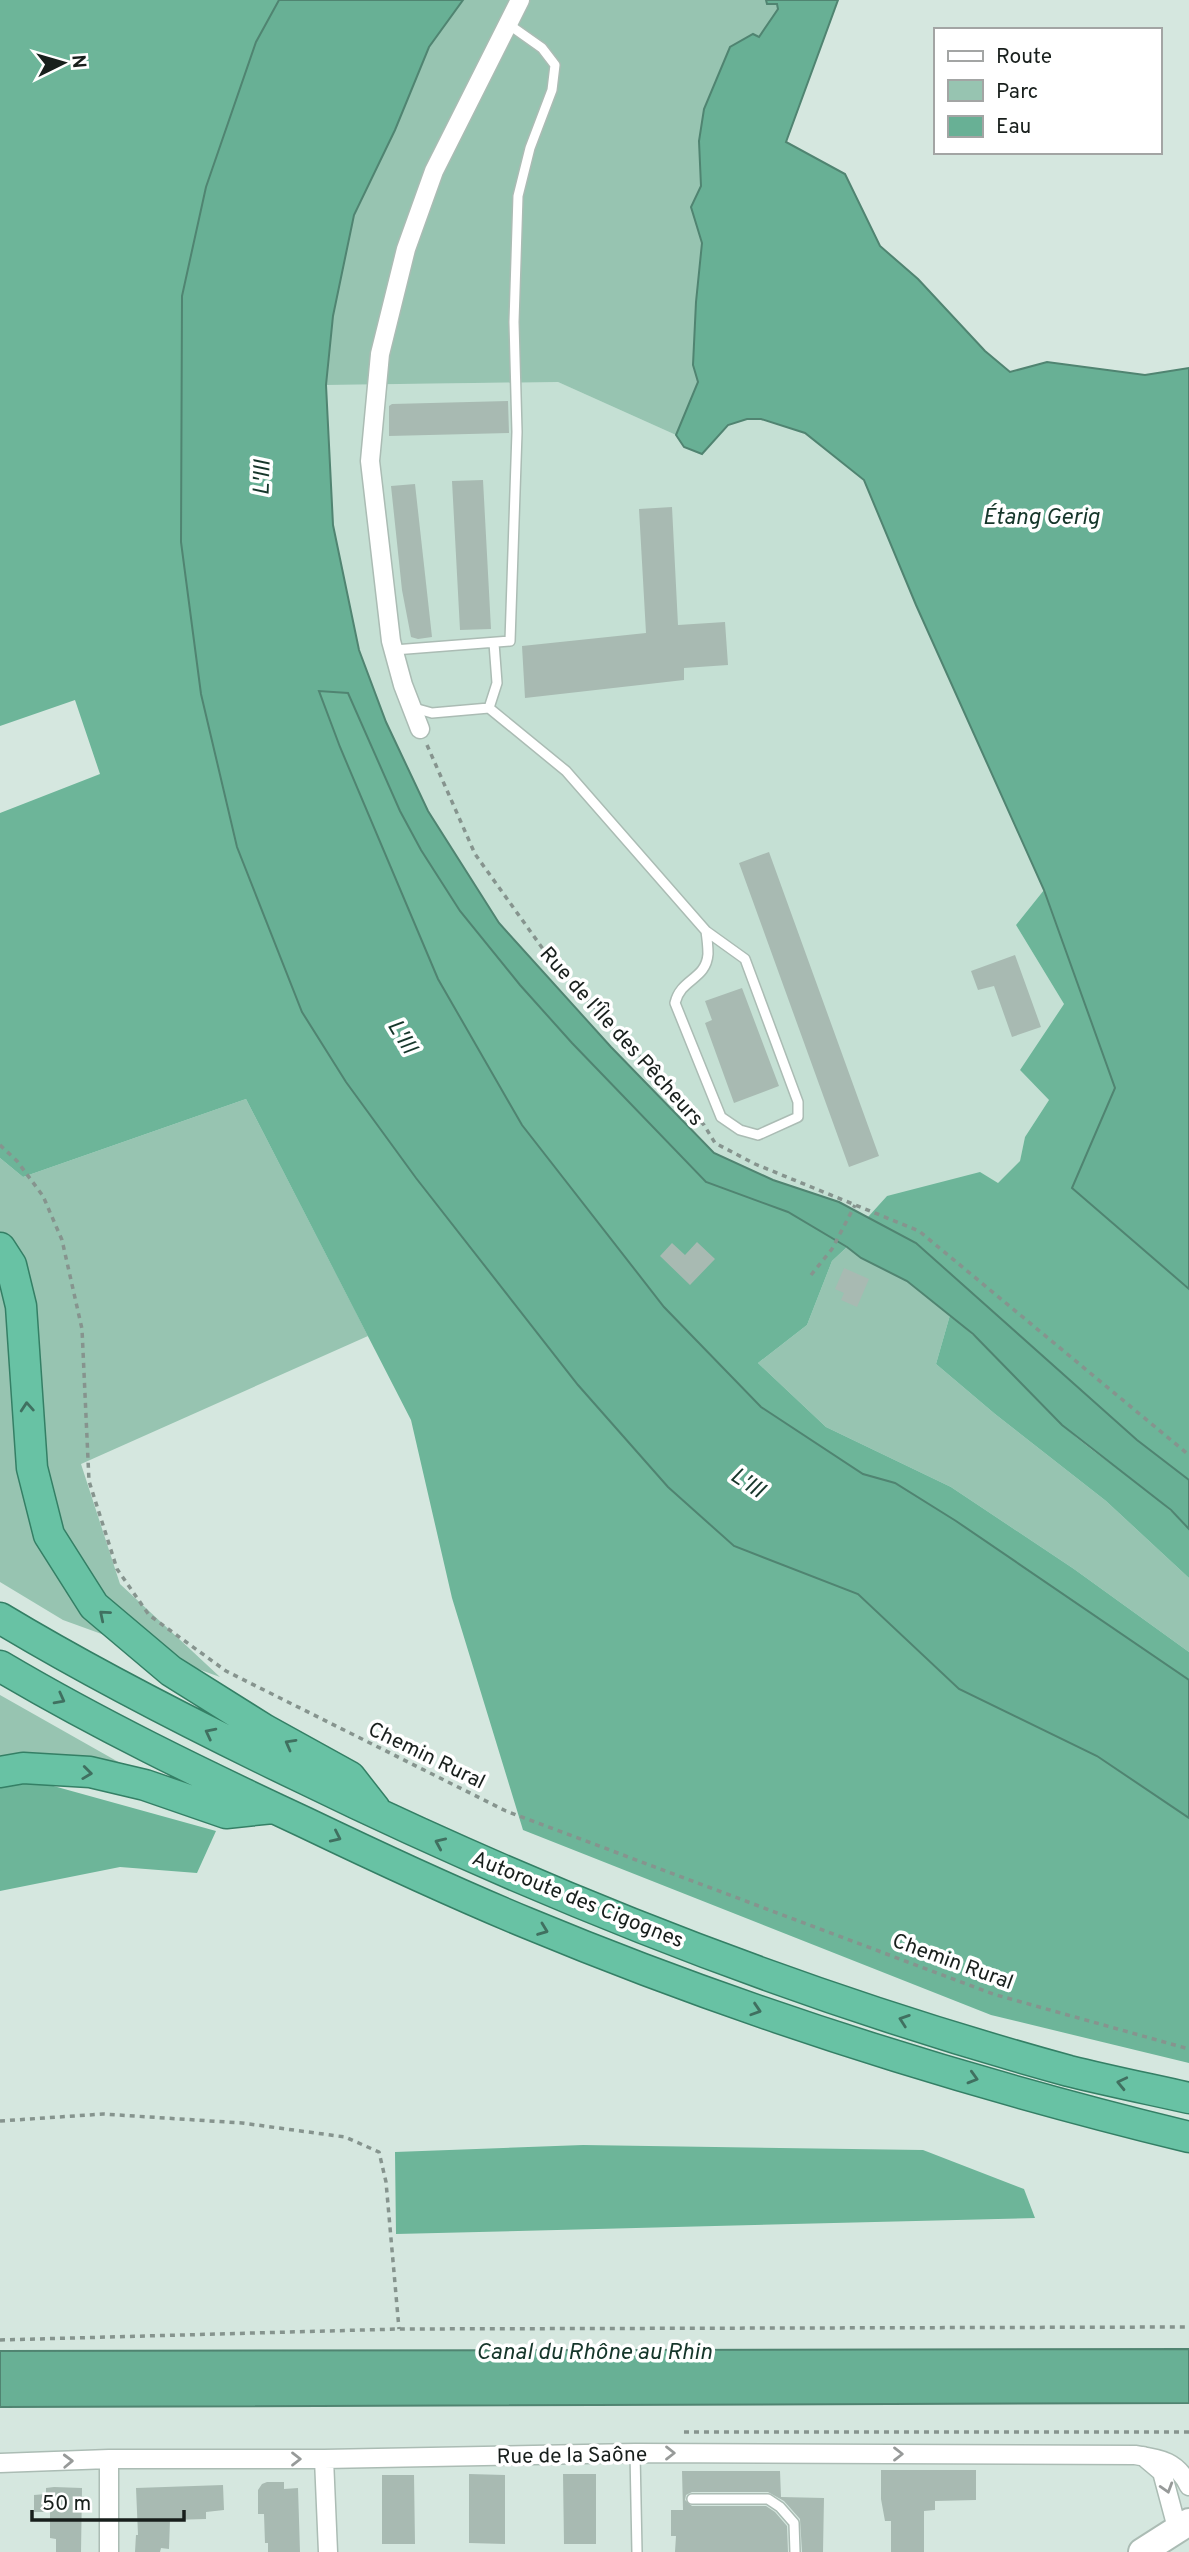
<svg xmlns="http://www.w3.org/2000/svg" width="1189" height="2552" viewBox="0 0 1189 2552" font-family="Overpass,sans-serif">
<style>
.built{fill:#c5e0d4}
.green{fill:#97c4b1}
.forest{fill:#6db599}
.water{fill:#68b095;stroke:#508471;stroke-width:2}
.building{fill:#a8bab2}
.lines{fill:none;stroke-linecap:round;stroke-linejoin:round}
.service-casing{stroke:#abbcb4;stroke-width:12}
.minor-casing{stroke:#abbcb4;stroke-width:21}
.secondary-casing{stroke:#abbcb4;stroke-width:30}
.trunk-casing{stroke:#347f65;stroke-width:33}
.path{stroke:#86948e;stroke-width:3.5;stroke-dasharray:5 5;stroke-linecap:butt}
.service{stroke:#fff;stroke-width:9}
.minor{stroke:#fff;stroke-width:18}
.secondary{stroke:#fff;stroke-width:26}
.trunk{stroke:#68c2a4;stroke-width:30}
.oneway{stroke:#407060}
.oneway2{stroke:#979a99}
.labels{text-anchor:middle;stroke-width:7;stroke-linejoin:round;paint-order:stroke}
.street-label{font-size:21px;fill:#181f1c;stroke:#fff}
.water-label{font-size:23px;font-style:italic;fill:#15362a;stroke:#fff}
</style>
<rect width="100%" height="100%" fill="#d5e7df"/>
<path class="built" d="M558,382L676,435L684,447L711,441L728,425L747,419H761L805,433L864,480L916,605L1044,890L1016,925L1064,1004L1020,1070L1049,1100L1025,1137L1020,1161L998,1183L887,1196L868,1217L773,1180L714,1153L611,1047L499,923L428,811L386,722L359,650L333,525L326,385Z"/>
<path class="green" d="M463,0H766L767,4H777L778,9L759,37L753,34L730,47L704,109L699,141L701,186L691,207L702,243L696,302L693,365L698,382L676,435L558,382L326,385L333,316L354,215L395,130L429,47Z
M246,1099L368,1336L81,1464L120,1584L220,1677L63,1620L0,1582V1158L23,1177Z
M847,1247L861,1258L907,1281L950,1315L936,1364L995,1414L1106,1501L1189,1578V1652L1074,1569L951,1487L826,1427L758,1363L807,1325L832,1261Z
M0,1695L129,1768L0,1760Z"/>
<path class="forest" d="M0,0H279L256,42L206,187L182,296L181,542L201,694L237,847L302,1012L346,1082L416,1178L578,1385L668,1487L734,1546L858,1594L959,1689L1097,1756L1189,1818V2063L991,2015L523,1830L452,1598L411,1420L246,1099L23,1177L0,1158V813L100,774L75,700L0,726Z
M319,691L348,693L400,811L421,850L460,911L520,985L572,1043L706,1182L788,1212L847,1247L832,1261L807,1325L758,1363L826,1427L951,1487L1074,1569L1189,1652V1680L956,1521L895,1483L863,1474L761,1407L664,1307L522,1125L438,979L340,747Z
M1044,890L1115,1088L1072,1188L1189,1289V1480L1137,1440L916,1244L868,1217L887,1196L980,1172L998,1183L1020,1161L1025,1137L1049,1100L1020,1070L1064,1004L1016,925Z
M950,1315C990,1348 1023,1388 1061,1424C1102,1461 1151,1488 1189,1529V1578L1106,1501L995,1414L936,1364Z
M39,1782L216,1831L197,1873L120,1867L0,1891V1787Z
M583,2145L923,2150L1024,2189L1035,2218L396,2234L395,2152Z"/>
<path class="water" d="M279,0H463L429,47L395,130L354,215L333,316L326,385L333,525L359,650L386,722L428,811L499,923L611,1047L714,1153L773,1180L839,1202L916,1243L1137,1440L1189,1480V1529L1171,1510L1062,1425L973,1334L907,1281L861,1258L847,1247L788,1212L706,1182L572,1043L520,985L460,911L421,850L400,811L348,693L319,691L340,747L438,979L522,1125L664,1307L761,1407L863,1474L895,1483L956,1521L1189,1680V1818L1097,1756L959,1689L858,1594L734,1546L668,1487L578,1385L416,1178L346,1082L302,1012L237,847L201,694L181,542L182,296L206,187L256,42Z
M766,0H838L786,142L845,174L880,246L918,279L985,351L1010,372L1047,362L1145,375L1189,368V1289L1072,1188L1115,1088L1044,890L916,605L864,480L805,433L761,419H747L728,425L702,454L684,447L676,435L698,382L693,365L696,302L702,243L691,207L701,186L699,141L704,109L730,47L753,34L759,37L778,9L777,4H767Z
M1189,2349V2403L0,2407V2351Z"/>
<path class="building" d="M508,401L509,433L389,436V406L392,404Z
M483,480L491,629L460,630L452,481Z
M415,484L432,637L418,639L411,637L402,590L391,486Z
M672,507L678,625L725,622L728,665L684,668V680L525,698L522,646L646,633L639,509Z
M769,852L879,1156L849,1167L739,863Z
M1015,955L1041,1027L1012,1037L994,986L978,990L971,971Z
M742,988L779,1086L734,1103L705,1023L712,1020L705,1001Z
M697,1242L715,1259L690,1285L660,1256L672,1243L685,1255Z
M844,1268L869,1279L857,1307L841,1300L844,1293L835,1289Z
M881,2470H976V2500L935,2501V2510L924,2511V2552H891V2521H885L881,2499Z
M682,2471H780L781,2497L824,2498L823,2552H802L800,2519L784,2501L768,2492H692L686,2495L685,2500L692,2506H766L775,2512L787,2526L788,2552H675L676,2536H671V2510H683Z
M469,2474L505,2475V2544L469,2543Z
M563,2474H596V2544H564Z
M382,2475H414L415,2544H382Z
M267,2482H284V2489L298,2488L300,2552H268V2543H265L264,2514H258V2490L262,2484Z
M223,2485L224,2510L206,2512V2519L170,2520L169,2549L161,2548L160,2552H135L136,2535H138L136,2488Z
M54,2487L82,2488L81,2552H56V2539L50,2538V2512H34V2495L46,2494V2488Z"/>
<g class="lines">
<g class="service-casing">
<path id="service" d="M394,650L510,641L517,432L514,322L518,196L530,148L552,90L555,65L542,48L508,24
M414,708L432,713L489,708L566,771L706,931C707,938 708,946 708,954C706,980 681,978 675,1003L721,1117L740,1130L758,1135L798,1117V1102L745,959L706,931
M489,708L497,683L494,643
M635,2453L637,2552
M692,2499H768L780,2507L794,2523L795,2552"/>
</g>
<g class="minor-casing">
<path id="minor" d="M420,729L403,685L391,641L370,461L380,354L406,249L434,171L520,0
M1143,2456L1162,2472L1177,2528
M324,2459L328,2552
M0,2463L109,2459H324L635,2453L1135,2455C1161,2459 1177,2461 1189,2486
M109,2552V2459"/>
</g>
<g class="secondary-casing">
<path id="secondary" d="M1142,2552L1189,2522"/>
</g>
<g class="trunk-casing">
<path id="trunk" d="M0,1248L11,1265L21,1306L32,1468L49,1535L94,1606L171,1671L265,1730L350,1777L375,1809
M0,1618C98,1677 201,1729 303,1778C547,1897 807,1999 1069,2071C1109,2081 1149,2089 1189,2098
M0,1666C98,1724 201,1774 304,1822C377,1857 452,1892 527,1923C741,2012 964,2082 1189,2137
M0,1772L23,1768L90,1772L145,1785L226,1813L273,1808"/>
</g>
<path class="path" d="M427,745L475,854L553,963L704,1125L715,1143L755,1164L919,1231L1189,1455
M0,1145L17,1161L43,1196L62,1240L82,1329L89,1481L117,1569L149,1615L226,1671L506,1811L993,1994L1189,2049
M811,1275L832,1249L855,1205
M0,2121L103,2114L242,2123L345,2137L379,2152L386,2182L399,2329
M0,2340L399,2329L1189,2327
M684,2432H1189"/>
<use href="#service" class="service"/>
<use href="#minor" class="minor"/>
<use href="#secondary" class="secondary"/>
<use href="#trunk" class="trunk"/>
</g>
<defs><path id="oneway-chevron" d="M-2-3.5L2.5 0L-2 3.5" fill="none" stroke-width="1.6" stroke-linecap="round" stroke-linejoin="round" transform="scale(1.75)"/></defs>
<g class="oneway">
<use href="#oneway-chevron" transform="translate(27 1407) rotate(-94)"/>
<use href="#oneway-chevron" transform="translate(104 1615) rotate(-140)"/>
<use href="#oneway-chevron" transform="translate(60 1699) rotate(28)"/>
<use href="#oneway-chevron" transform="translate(210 1733) rotate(-153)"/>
<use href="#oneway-chevron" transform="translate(290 1744) rotate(-151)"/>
<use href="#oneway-chevron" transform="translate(87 1773) rotate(7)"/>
<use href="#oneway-chevron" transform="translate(336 1837) rotate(25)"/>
<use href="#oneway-chevron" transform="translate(440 1843) rotate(-156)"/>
<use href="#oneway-chevron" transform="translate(543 1930) rotate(21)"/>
<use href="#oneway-chevron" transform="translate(756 2010) rotate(18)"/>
<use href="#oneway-chevron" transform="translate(904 2020) rotate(-161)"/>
<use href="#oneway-chevron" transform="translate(973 2078) rotate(16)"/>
<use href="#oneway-chevron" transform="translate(1122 2083) rotate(-167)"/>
</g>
<g class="oneway2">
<use href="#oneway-chevron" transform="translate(670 2453)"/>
<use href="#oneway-chevron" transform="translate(898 2454)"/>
<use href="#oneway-chevron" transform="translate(296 2459)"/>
<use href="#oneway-chevron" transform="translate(68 2461) rotate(-2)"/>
<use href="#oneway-chevron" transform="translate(1167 2488) rotate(73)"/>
</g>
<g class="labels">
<g class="street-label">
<text transform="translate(622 1036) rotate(48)" y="7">Rue de l'Île des Pêcheurs</text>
<text transform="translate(427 1755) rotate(26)" y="7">Chemin Rural</text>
<text transform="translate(578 1899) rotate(22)" y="7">Autoroute des Cigognes</text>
<text transform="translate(953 1961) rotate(20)" y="7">Chemin Rural</text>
<text transform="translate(572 2455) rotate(-1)" y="7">Rue de la Saône</text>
</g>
<g class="water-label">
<text transform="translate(261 478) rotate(-88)" y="8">L'Ill</text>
<text x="1041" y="524">Étang Gerig</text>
<text transform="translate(403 1036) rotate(59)" y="8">L'Ill</text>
<text transform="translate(748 1482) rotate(34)" y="8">L'Ill</text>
<text x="594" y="2359">Canal du Rhône au Rhin</text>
</g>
</g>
<rect x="934" y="28" width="228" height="126" fill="#ffffff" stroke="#a3a5a4" stroke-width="2"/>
<rect x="948" y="51" width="35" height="10" fill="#ffffff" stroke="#a3a5a4" stroke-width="2"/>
<text x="996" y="63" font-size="21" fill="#181f1c">Route</text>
<rect x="948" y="80" width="35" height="21" fill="#97c4b1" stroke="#a3a5a4" stroke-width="2"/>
<text x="996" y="98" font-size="21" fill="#181f1c">Parc</text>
<rect x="948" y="116" width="35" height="21" fill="#68b095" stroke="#a3a5a4" stroke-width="2"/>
<text x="996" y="133" font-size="21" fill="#181f1c">Eau</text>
<g transform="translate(63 63) rotate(85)" stroke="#ffffff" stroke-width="5" paint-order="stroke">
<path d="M0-5L12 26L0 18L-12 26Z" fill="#181f1c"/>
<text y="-10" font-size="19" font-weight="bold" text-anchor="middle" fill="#181f1c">N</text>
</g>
<path d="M32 2510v10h152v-10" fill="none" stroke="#181f1c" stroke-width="3.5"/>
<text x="42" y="2510" font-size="21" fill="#181f1c" stroke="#ffffff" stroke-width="5" paint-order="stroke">50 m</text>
</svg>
